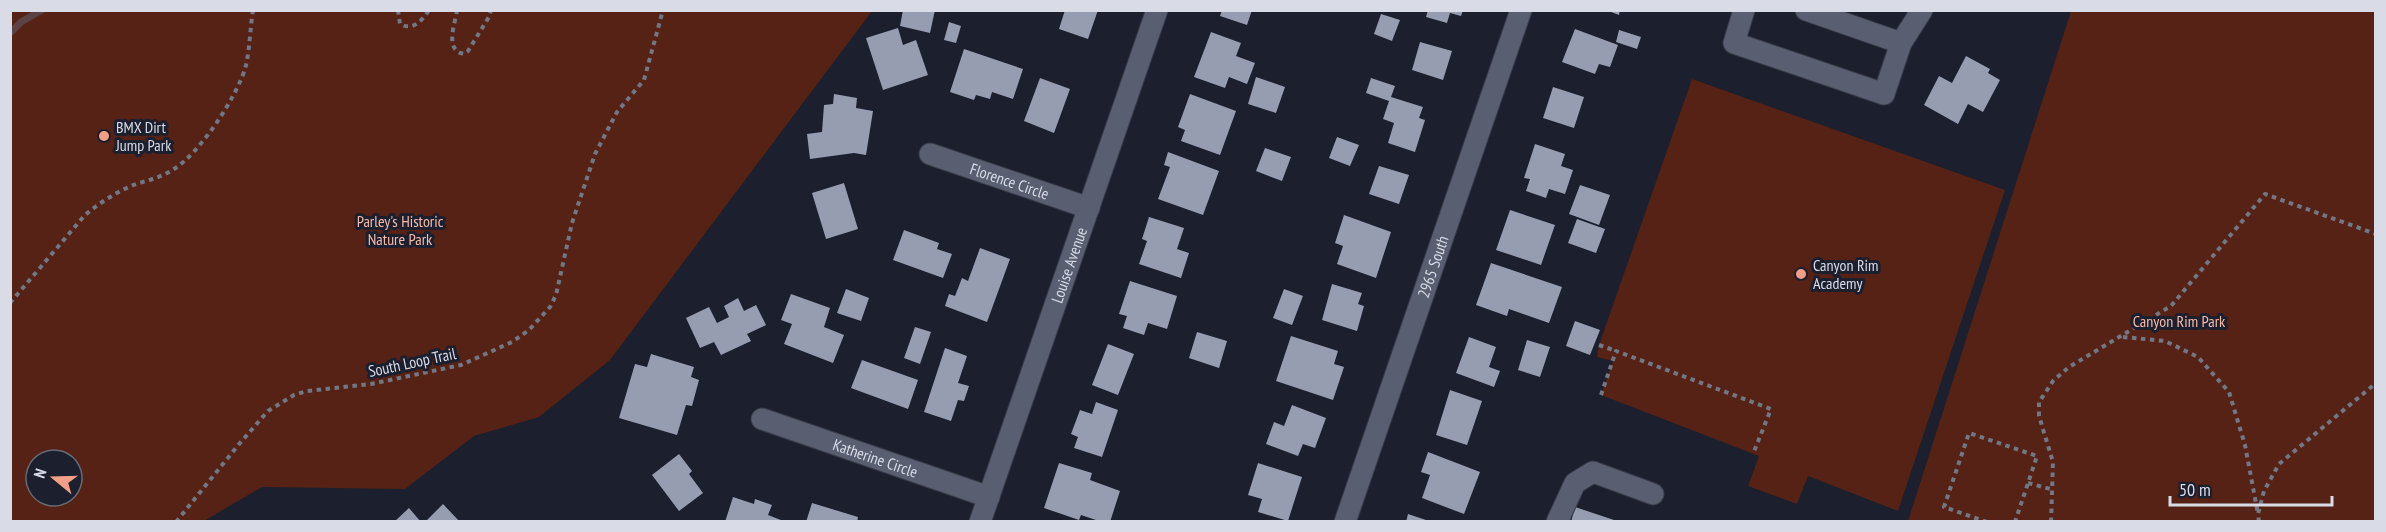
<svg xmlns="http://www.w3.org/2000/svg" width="2386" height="532" viewBox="0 0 2386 532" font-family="'PT Sans Narrow',sans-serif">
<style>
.green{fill:#552215;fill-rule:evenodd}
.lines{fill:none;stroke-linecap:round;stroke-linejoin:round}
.stream{stroke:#5a4245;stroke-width:7}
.building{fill:#979db1}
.minor-casing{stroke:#393b48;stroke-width:23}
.path{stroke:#737784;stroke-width:4;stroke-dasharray:4.5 4.5;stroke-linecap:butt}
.minor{stroke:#595e71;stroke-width:21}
.poi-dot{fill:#f49e88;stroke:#1b1f2e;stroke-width:2}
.labels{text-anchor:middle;stroke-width:6;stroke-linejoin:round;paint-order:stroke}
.poi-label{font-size:16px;fill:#d9dce7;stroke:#1b1f2e;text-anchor:start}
.street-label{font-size:16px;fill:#d9dce7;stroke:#1b1f2e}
.park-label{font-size:16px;fill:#f9baaa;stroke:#1b1f2e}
</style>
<rect width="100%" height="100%" fill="#1b1f2e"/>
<path class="green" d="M10,11L11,10L872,11L610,360L539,417L474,436L405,489L262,487L204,521H11ZM36,460H72V496H36Z
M2071,11H2375V521H1908Z
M1692,79L2005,190L1898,511L1808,476L1797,504L1748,486L1759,456L1601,395L1613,361L1597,357L1599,345Z"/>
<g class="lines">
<path class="stream" d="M10,33L21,22L42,10"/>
</g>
<path class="building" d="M903,10H935L930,33L900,26Z
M1065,10H1098L1088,39L1059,29Z
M1222,10H1252L1247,25L1220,16Z
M1428,10H1463L1461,16L1450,13L1447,23L1426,17Z
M1606,10H1620L1619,15Z
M1381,14L1400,20L1392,41L1374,34Z
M949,22L961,26L956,43L944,40Z
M898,28L903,45L916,40L928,75L883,90L866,38Z
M1575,29L1618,45L1610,67L1599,64L1595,74L1562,62Z
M1619,30L1641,37L1637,49L1616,42Z
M1211,32L1241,43L1236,56L1255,63L1247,84L1229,77L1225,88L1194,77Z
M1420,42L1452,51L1443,80L1412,70Z
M964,49L1023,69L1013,99L992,92L990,99L976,95L974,100L950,92Z
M1966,56L1990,69L1988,73L2000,80L1983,112L1968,104L1958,124L1924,105L1939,76L1952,83Z
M1256,77L1285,87L1276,113L1248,104Z
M1040,78L1070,89L1054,133L1024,121Z
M1371,78L1395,86L1391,97L1423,107L1419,118L1425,120L1415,152L1388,143L1394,123L1383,119L1389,101L1366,93Z
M1553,87L1584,97L1574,128L1543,118Z
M834,94L857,98L856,108L873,111L866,155L854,153L810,159L807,134L822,132L824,105L833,104Z
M1190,94L1236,111L1220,155L1181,141L1185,130L1178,127Z
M1337,137L1359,145L1350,166L1329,158Z
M1535,144L1565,154L1561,166L1573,170L1565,194L1549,189L1546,198L1526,191L1530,179L1524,178Z
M1265,148L1291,157L1282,181L1256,171Z
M1168,152L1219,171L1203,215L1158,199L1170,167L1164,165Z
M1379,166L1409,175L1399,204L1369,194Z
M844,183L858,229L826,239L812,193Z
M1580,185L1610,195L1599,225L1569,214Z
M1510,210L1555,225L1541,265L1496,250Z
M1344,215L1391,232L1376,278L1337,264L1343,246L1335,243Z
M1149,217L1184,228L1177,249L1189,253L1181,278L1139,264L1147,241L1142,239Z
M1577,219L1605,229L1596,253L1568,243Z
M904,230L939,243L937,249L952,254L943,278L893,260Z
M980,248L1010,259L987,322L945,306L949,294L955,296L962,278L968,281Z
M1491,263L1562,287L1549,323L1509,309L1507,316L1476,305Z
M1130,281L1177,296L1167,329L1148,323L1144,335L1123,328L1127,316L1119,314Z
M1332,284L1362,293L1358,304L1364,306L1357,331L1322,320Z
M846,289L869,298L861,321L837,313Z
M1284,289L1303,296L1292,325L1273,318Z
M791,294L830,308L824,327L844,335L833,363L784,344L792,324L781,320Z
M738,298L744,311L756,305L766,325L747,334L751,341L721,355L714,342L700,348L686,318L709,307L717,323L729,317L724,306Z
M1575,321L1600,330L1590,355L1566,346Z
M915,327L931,332L920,364L904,358Z
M1197,332L1227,341L1219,368L1189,358Z
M1291,336L1338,351L1334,364L1344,367L1333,400L1276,381Z
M1469,337L1496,347L1489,367L1500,371L1494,387L1456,373Z
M1527,340L1550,347L1540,377L1518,370Z
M1108,344L1134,354L1118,395L1092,385Z
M945,348L967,356L958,383L969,386L964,401L958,400L951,421L924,412Z
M651,354L694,367L691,377L699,380L692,406L686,405L677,435L619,418L635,364L647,367Z
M862,360L918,380L908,409L851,388Z
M1450,390L1482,401L1467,445L1436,435Z
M1096,402L1118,410L1102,457L1074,448L1078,437L1071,434L1080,410L1092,414Z
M1292,405L1326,418L1315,448L1303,444L1298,456L1266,444L1274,422L1284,426Z
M1428,452L1480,472L1464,514L1422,498L1430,475L1421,472Z
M679,454L692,471L689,474L703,493L679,511L652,475Z
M1059,463L1092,473L1090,480L1120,491L1110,522H1102L1081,515L1079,520L1044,508Z
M1258,463L1302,477L1288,521L1258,512L1262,499L1248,495Z
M733,497L754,504L755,499L772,505L768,515L786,522H725Z
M812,503L858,517L857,522H806Z
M443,504L460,522H425Z
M1575,507L1617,521V522H1571Z
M409,508L421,522H394Z
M1408,514L1429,521V522H1406Z"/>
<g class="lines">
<g class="minor-casing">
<g id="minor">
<path d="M1744,10L1734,43L1884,94L1901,43L1922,10"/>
<path d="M1806,10L1901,43"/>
<path id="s1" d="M930,154L1089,208"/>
<path id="s2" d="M762,419L989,497"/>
<path id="s3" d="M980,522L1157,10"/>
<path id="s4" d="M1345,522L1521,10"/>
<path d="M1557,522L1575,483L1593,472L1653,494"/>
</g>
</g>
<path class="path" d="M398,10L400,24C413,31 422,21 429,10
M457,10C455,25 444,50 464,54L468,51L489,17L491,10
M10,303L85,215C99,203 118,191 136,184C149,180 162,177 174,169C200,153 239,94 246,65C250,47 250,29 253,10
M2123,337L2165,341L2198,357L2229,392L2245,445L2258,514
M1599,345L1616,351
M1601,395L1616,351L1771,409L1753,454
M2028,483L2054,490
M176,522L240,443L268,411L294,395L307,391L371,384L461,365L512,342L529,330L550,307L556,295L572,223L595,154L617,112L644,80L663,10
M1987,522L1944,507L1969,433L2037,456L2015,522
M2051,522L2053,462L2039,416V402L2053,381L2069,367L2171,306L2265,194L2376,234
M2259,522L2258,514L2264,491L2279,464L2376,383"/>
<use href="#minor" class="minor"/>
</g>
<g class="poi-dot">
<circle cx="104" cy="136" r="6"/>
<circle cx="1801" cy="274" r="6"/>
</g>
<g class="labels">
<g class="poi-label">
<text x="116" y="133">BMX Dirt<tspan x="116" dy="18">Jump Park</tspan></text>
<text x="1813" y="271">Canyon Rim<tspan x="1813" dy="18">Academy</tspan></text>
</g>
<g class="street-label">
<text dy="6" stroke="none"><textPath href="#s1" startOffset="84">Florence Circle</textPath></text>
<text dy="6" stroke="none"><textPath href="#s3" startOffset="272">Louise Avenue</textPath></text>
<text dy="6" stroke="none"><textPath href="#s4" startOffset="270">2965 South</textPath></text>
<text transform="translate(412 362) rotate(-12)" y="6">South Loop Trail</text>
<text dy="6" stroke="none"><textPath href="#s2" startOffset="120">Katherine Circle</textPath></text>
</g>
<g class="park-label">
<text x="400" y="227">Parley's Historic<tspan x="400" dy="18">Nature Park</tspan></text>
<text x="2179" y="327">Canyon Rim Park</text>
</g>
</g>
<rect width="2386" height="532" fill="none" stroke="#d9dce7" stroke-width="24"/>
<g transform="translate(54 478) rotate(289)"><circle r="28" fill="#1b1f2e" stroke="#676b78" stroke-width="1.5"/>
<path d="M0-4.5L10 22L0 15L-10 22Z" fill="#f49e88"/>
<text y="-9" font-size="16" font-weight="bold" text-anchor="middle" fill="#d9dce7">N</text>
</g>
<path d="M2170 496v9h162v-9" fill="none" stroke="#d9dce7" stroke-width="3"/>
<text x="2179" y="496" font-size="18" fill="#d9dce7" stroke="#1b1f2e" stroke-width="4.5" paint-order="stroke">50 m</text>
</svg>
